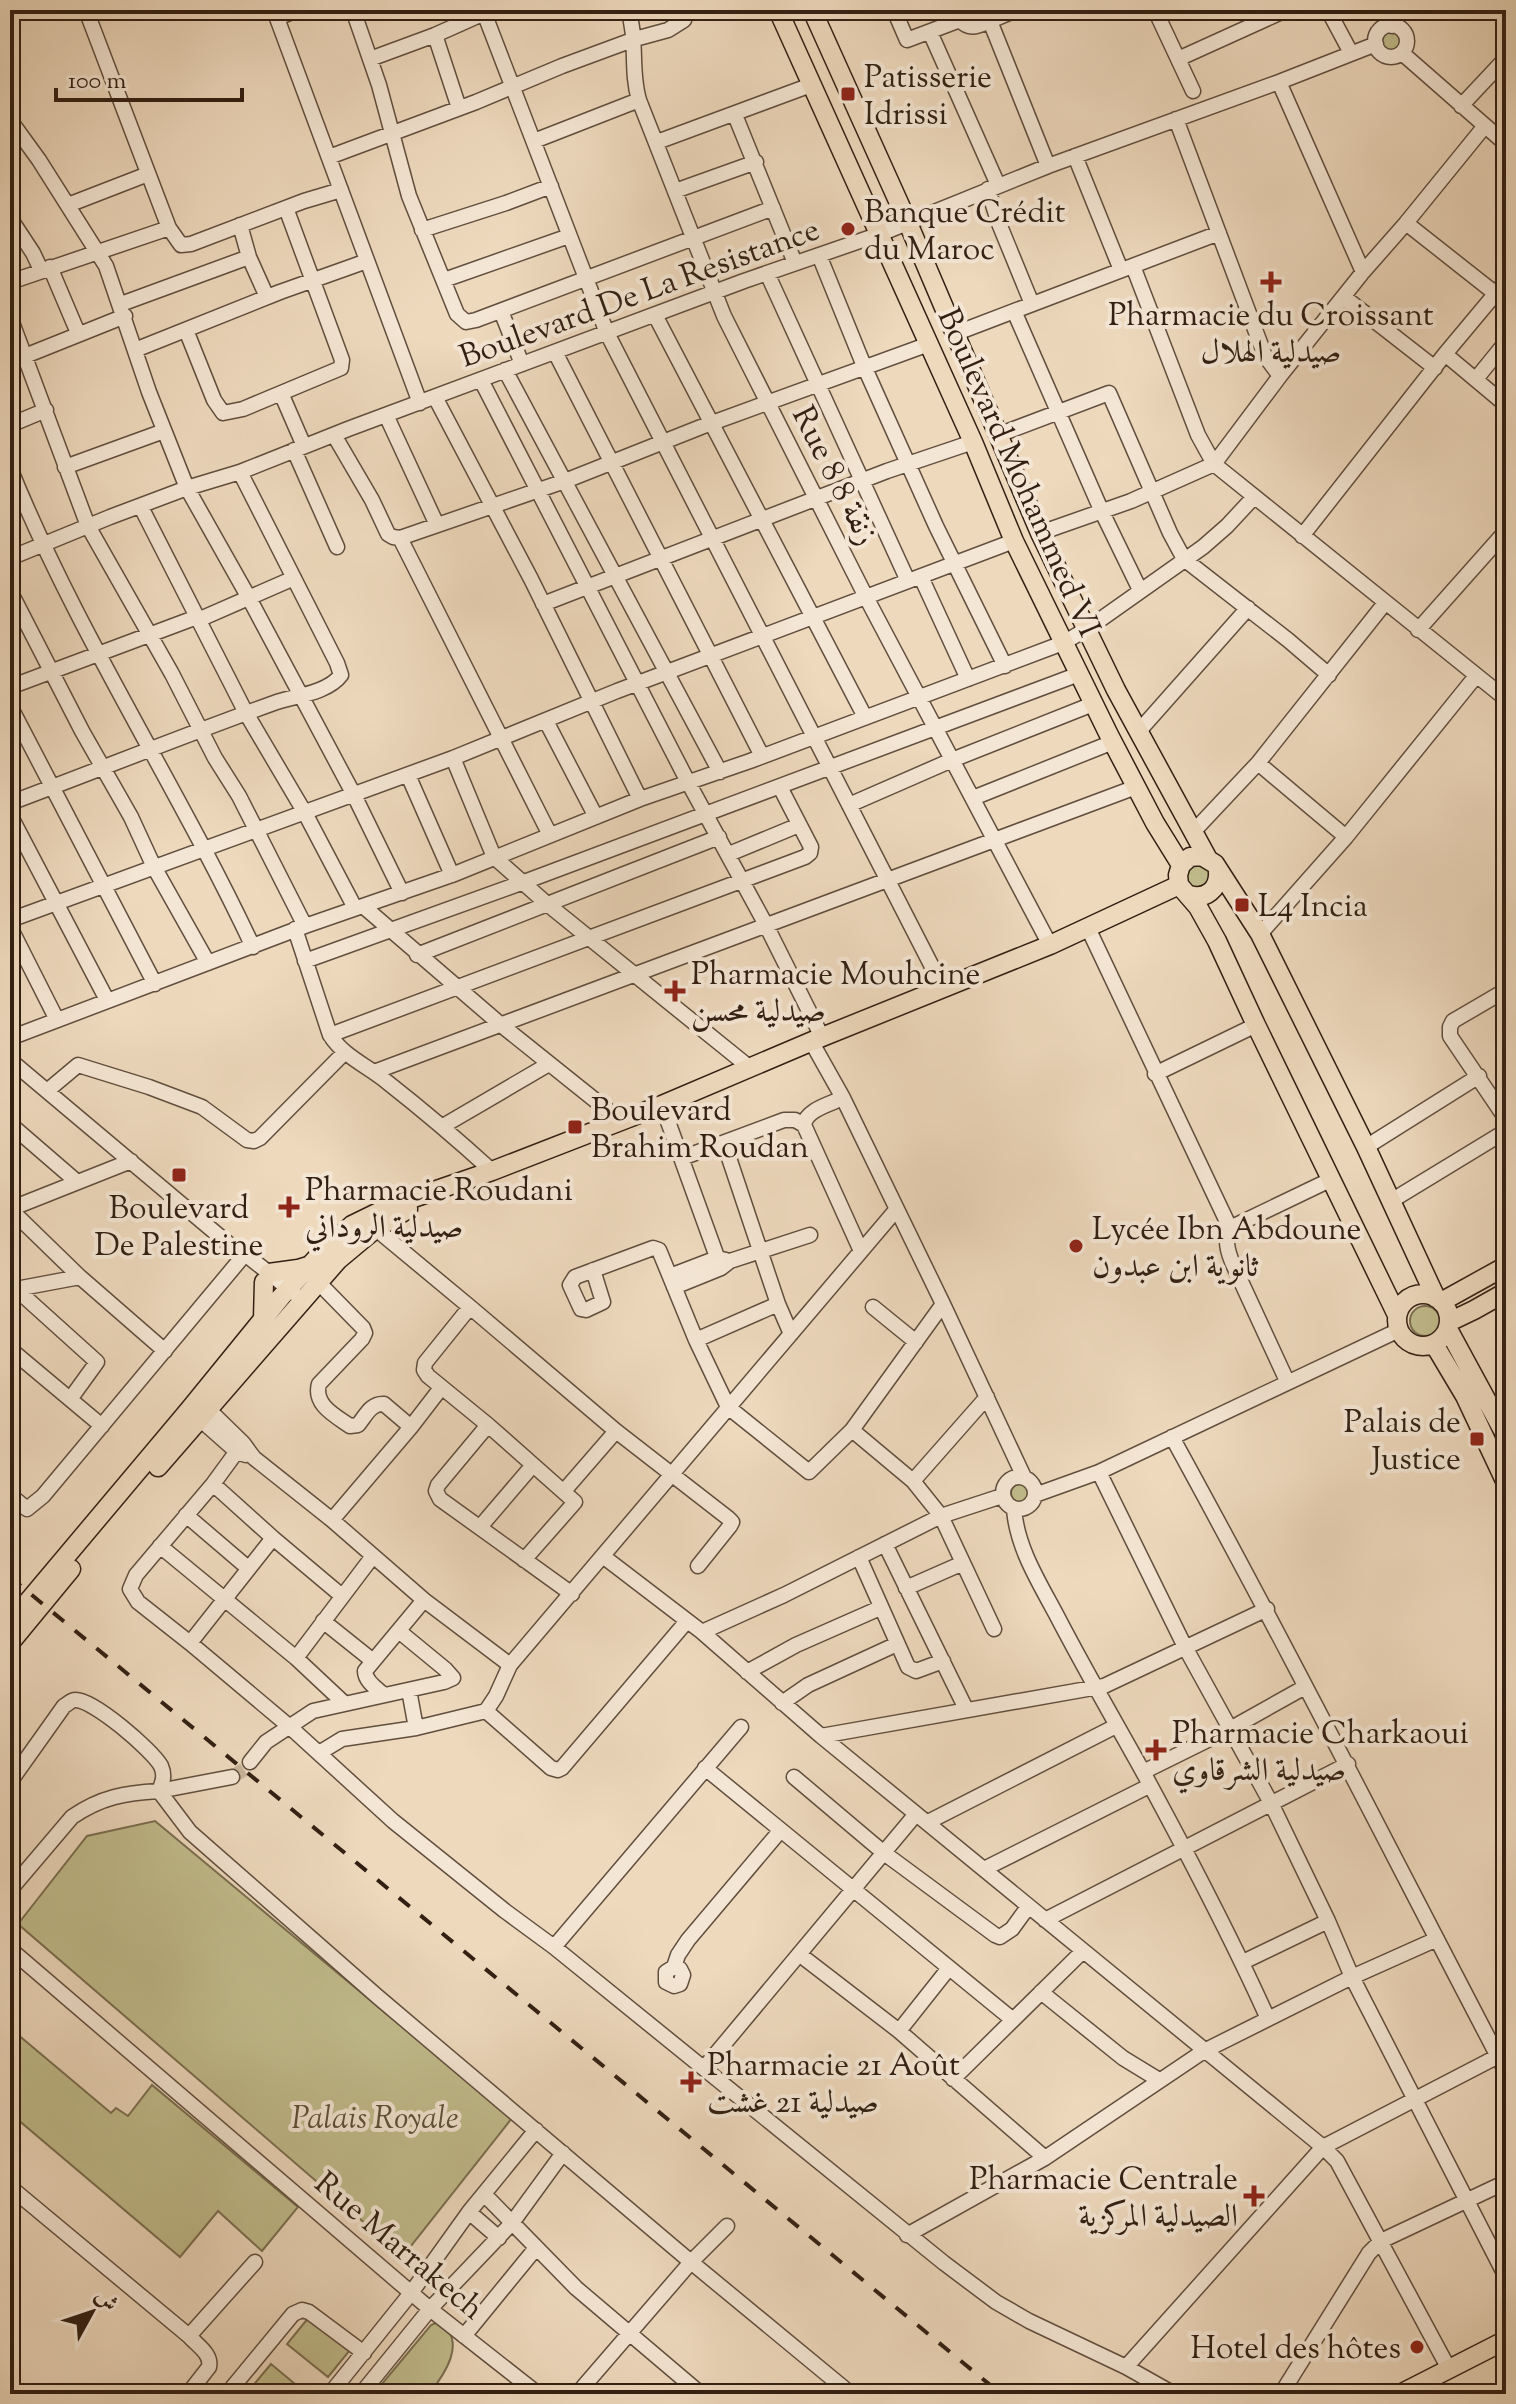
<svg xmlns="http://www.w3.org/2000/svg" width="1516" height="2404" viewBox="0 0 1516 2404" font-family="'Sorts Mill Goudy',Amiri,serif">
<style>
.green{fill:#c1bc8c;stroke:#7a6e50;stroke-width:2}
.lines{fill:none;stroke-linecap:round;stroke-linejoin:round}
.minor-tunnel{stroke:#c8b49b;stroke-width:14;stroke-dasharray:14 7;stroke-linecap:butt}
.minor-casing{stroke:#614e3e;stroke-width:17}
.major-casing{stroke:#321f13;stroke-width:21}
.minor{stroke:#f4e6d4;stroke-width:14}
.major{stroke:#eed9bd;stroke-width:18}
.rail{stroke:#321f13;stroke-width:4;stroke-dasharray:14 14;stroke-linecap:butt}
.poi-dot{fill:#8f2418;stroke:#f4e6d4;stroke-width:3}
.labels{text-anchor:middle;stroke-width:8;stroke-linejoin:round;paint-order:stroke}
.poi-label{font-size:32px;fill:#321f13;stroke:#f4e6d4;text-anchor:start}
.street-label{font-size:32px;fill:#321f13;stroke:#f4e6d4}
.park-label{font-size:32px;font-style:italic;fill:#5d4e37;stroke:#f4e6d4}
</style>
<rect width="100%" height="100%" fill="#eed9bd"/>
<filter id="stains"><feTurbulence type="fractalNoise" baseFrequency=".0025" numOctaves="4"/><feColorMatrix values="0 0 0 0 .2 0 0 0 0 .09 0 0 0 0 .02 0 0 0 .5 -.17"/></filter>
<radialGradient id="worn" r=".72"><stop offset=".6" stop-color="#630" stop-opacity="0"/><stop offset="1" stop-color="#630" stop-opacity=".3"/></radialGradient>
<path class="green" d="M1379 41a12 12 0 1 1 24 0a12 12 0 1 1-24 0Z
M1197,861L1216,873L1200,891L1188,885L1185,872Z
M1410 1321a15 15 0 1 1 30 0a15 15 0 1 1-30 0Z
M1011 1493a9 9 0 1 1 18 0a9 9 0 1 1-18 0Z
M155,1821L512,2118L403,2256L18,1924L87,1836Z
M10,2028L111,2113L116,2108L128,2116L152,2085L298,2207L262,2251L218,2211L180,2257L10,2113Z
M309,2317L350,2350L328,2377L287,2344Z
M438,2322C469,2340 444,2375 429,2394H376V2391L431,2325Z
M271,2364L307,2394H246Z"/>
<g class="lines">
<path class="minor-tunnel" d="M232,1777L245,1769L250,1762"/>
<g class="minor-casing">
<path id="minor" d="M274,10L420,403
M353,10L379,85L409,196L457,314L466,322L476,320L773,208
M483,10L607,333L943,988
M628,10C638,40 630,70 639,100L724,316L866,597L1050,945
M894,10L907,40L960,20L957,10
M1016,10L990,21L1048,166
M1155,10L1193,91
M1328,10L1351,53
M1386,10L1392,26
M277,18L297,10
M960,20C970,31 978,26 990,21
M1375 41a16 16 0 1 1 32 0a16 16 0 1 1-32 0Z
M930,32L998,185
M435,35L459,108
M1402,53L1506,144
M370,59L435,35L491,10
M1178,59L1286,10
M1279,82L1363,272
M1461,106L1506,58
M735,115L795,263
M1176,119L1265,356L1280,376
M10,120L39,160L106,266L149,392L187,488L249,598L354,795L402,893
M534,141L639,100
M657,142L811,85
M1075,156L1121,270
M329,157L476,102L562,66L635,39L668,30L684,20L687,10
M988,189L998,221L1032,304
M675,191L756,162
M68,205L148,174
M10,218L33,253L41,270
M1406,223L1496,294
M240,225L249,257L267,297
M169,228L181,245L191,244L304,201L341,190
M422,230L506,203L551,186
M819,255L864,366L936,526L1005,666
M1133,266L1198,435L1214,464L1506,699
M50,267L78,333
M767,273L908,581
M444,280L569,236
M10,282L169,228L86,10
M1344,297L1435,368
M121,304L249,257
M501,311L522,364
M1014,311L1102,512L1140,590
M655,315L865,717
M10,317L88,526L172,674L215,758L239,796L305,926
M186,330L214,400L223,413L243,409L341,368L342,360L286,208
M954,334L1219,233
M135,350L280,292L367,261
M555,352L762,756
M1445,354L1506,405
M25,356L125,316
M505,370L720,772
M1476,379L1506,342
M481,380L688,782L766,925L822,1037
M281,393L304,446
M435,397L531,579L640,799
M386,415L437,525
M10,425L46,410
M334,435L372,500L388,534L393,537L400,538L565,481L701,427L929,344
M998,435L1109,393L1170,533L1184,559L1288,640L1329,675
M294,450L337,547
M65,467L164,431
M10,468C77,634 177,785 253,947
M141,507L246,713L305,813L355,908
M1040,533L1131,501L1214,464L1280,376L1363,272L1406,223L1484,127
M1302,536L1445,354L1506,281
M400,538L550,835
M10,558L110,517L187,488L240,472L348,429L744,281L880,234L1048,166L1279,82L1376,44
M921,577L968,679
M10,591L82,731L131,817L154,867L208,963
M543,604L887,471L973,442
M198,620L294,578
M1418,630L1506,531
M10,687L197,617
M10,706L155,984
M546,721L596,817
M1139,731L1248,608
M453,758L494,857L546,903L749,1067
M1258,763L1346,837
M408,775L452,875
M973,798L1113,742
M10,803C98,770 185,735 274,703C294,696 328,693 341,675L337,663L240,472
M849,805L952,760L1093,704
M10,815L107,1000
M1194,831L1258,763L1385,603
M729,854L799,825
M363,906L500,1024L621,1121
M10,920L453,758L617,691L1014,541
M10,927L57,1020
M1088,928L1230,1228C1225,1241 1227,1249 1232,1262L1287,1381
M295,929L330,1035C344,1057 368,1066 387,1082C424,1111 458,1140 492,1171
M1260,934L1346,837L1476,676
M417,955L719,837
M305,961L524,882L1079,674
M1506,990L1453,1021L1450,1027V1036L1506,1119
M330,1035L805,857L810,853L811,847L780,787
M10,1038L305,926L452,875L640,799L750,761L1063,643L1087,629L1203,547L1227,526L1254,497
M811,1041L843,1098L943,1304L1024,1477
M10,1060L230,1245L245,1254L294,1293
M374,1072L1136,787
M1155,1074L1256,1025
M47,1091L78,1065L149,1087L202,1107L247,1140L254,1141L260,1138L344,1053
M843,1098C830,1104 806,1110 804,1125L861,1251
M662,1105L721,1268
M10,1124L76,1181
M443,1126L549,1064
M724,1143L778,1304L791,1334
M1366,1147L1479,1076
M682,1158L784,1120H795L804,1125
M1391,1201L1506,1131
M10,1209L80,1277L165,1351
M10,1209L131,1161
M370,1224L470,1307L616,1431L728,1518L732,1522L730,1526L698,1566
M1230,1228L1332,1179
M593,1270L603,1302L586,1310L581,1309L570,1285L575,1277L653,1248L659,1250L696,1340L728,1407L809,1472L852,1430L913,1481L941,1516L994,1629
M670,1276L717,1258L726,1260
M318,1282L363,1328L365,1333L362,1339L319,1384C313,1405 336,1416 350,1426L358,1425C366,1415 371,1403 384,1404L411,1427
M674,1287L721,1268L730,1261L810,1235
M10,1288L16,1289L97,1362L71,1398
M16,1289L80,1277
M470,1307L425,1363L424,1370L428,1376L488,1425L575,1502L524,1560
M873,1307L916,1342
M696,1340L778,1304
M10,1349L102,1426
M203,1404L243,1443L254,1458L332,1520L424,1600L510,1665
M194,1414L237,1452L246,1455
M488,1425L438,1485L436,1491L440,1499L572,1594
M852,1430L943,1304
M1172,1437C1287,1646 1395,1860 1506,2072
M243,1443L213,1484L136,1575L130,1589L138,1602L190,1643L290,1727L393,1821L505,1911L554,1947L944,2263L996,2302L1029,2321L1126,2367L1174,2394
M1099,1472L1185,1647L1271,1803L1328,1921L1352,1977L1506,2277
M1003 1493a16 16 0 1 1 32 0a16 16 0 1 1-32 0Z
M913,1481L987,1397
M213,1484L273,1538L342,1596
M564,1491L616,1431
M10,1495L27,1509L43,1496L245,1254
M1035,1495L1099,1472L1399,1330
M1014,1509C1017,1548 1039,1582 1057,1616C1084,1668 1113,1718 1142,1770C1186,1851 1230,1934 1268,2019
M186,1515L248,1568
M332,1520L411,1427L441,1388
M480,1527L533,1465
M885,1544L966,1709
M160,1546L296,1658L344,1703
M604,1557L702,1632L821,1736L1323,2147L1506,2052
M859,1557L908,1667L916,1671L943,1661
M906,1588L963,1563
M323,1621L373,1661
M702,1632L784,1595L941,1516L1002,1496
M190,1643L273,1538
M296,1658L373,1556
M747,1672L796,1645L880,1608
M409,1690L416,1728
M383,1694C376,1688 365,1681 365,1671L424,1600
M782,1703L808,1685L897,1644
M486,1711L551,1768L558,1770L562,1768L687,1621
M821,1736L1104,1686L1267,1609
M319,1753L342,1739L416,1728L486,1711L496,1696L510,1665L896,1210
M250,1762L266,1742L313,1711L444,1682L453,1678L445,1669L400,1632
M705,1768L1013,2020
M1143,1772L1230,1729L1305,1687
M794,1777L884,1853L995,1935L1000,1937L1012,1929L1028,1907
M10,1782L64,1706C68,1704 71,1700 75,1700C93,1699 152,1750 161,1766C165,1775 163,1782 159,1791
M159,1791L232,1777
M928,1822L1116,1726
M984,1869L1149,1786
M10,1890L72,1817C101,1797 125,1793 159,1791L190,1832L378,1997L691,2262L851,2394
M1045,1920L1348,1764
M554,1947L741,1727
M10,1949L430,2309L538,2394
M799,1954L899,2031L1045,2158
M1243,1962L1328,1921
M674,1967L680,1969L683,1975L680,1984L674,1986L666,1982V1972L674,1967L678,1955L688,1940L780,1831
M1041,1992L1123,2058L1159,2080
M899,2031L949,1968
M704,2068L916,1814
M953,2079L1083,1951
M10,2187L189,2336C197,2345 212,2354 209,2367L188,2394
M484,2194L576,2288L701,2394
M469,2212L499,2238
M907,2235L1045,2158L1204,2051L1352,1977L1437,1939
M189,2336L255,2262
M464,2336L536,2248
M1126,2367L1323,2147L1337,2161L1449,2369
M227,2394L293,2314L302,2310L309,2312L364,2353
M330,2394L411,2293L469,2212L536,2130
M361,2394L430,2309L512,2223L563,2153
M577,2394L691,2262L727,2226
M1281,2394L1369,2253L1381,2241L1506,2182"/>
</g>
<g class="major-casing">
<path id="major" d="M778,10L973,442L1014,541L1109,735L1155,823L1181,865
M812,10L908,223L1040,533L1116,690L1208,859
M1189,895C1206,900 1219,889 1218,872
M269,1273L298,1269L311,1265
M1397 1320a26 26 0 1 1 52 0a26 26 0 1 1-52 0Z
M1441,1302L1506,1266
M1397,1315L1256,1025L1217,941L1198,907L1179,885L1178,875L1181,865L1190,857L1202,856L1215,864L1260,934L1366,1147L1436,1298
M263,1319L264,1282
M1449,1322L1474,1310L1506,1292
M1448,1329L1506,1436
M1434,1344L1465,1396L1506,1483
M158,1467L338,1260L374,1230L408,1209
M10,1623L189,1410L281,1297L323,1251L352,1225L393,1205L492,1171L662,1105L822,1037L1050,945L1179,885
M10,1643L71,1569
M1400,2394L1506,2340"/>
</g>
<use href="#minor" class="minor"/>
<use href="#major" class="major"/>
<path class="rail" d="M10,1577L1001,2394"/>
</g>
<g class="poi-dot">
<rect x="840" y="86" width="16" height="16" rx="4"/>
<circle cx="848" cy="229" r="8"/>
<path d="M1267 270h8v8h8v8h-8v8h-8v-8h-8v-8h8z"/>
<rect x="1234" y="897" width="16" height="16" rx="4"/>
<path d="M671 979h8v8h8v8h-8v8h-8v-8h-8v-8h8z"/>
<rect x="567" y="1119" width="16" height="16" rx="4"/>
<rect x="171" y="1167" width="16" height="16" rx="4"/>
<path d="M285 1195h8v8h8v8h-8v8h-8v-8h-8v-8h8z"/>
<circle cx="1076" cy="1246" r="8"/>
<rect x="1469" y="1431" width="16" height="16" rx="4"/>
<path d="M1152 1738h8v8h8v8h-8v8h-8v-8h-8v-8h8z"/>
<path d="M687 2070h8v8h8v8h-8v8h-8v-8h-8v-8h8z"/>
<path d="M1250 2184h8v8h8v8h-8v8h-8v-8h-8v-8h8z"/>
<circle cx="1417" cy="2347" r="8"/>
</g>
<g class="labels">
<g class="poi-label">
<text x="864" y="87">Patisserie<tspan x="864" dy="37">Idrissi</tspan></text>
<text x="864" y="222">Banque Crédit<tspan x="864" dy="37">du Maroc</tspan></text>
<text x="1271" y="325" text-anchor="middle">Pharmacie du Croissant<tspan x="1271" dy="37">صيدلية الهلال</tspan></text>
<text x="1258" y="916">L4 Incia</text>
<text x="691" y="984">Pharmacie Mouhcine<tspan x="691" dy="37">صيدلية محسن</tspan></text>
<text x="591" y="1120">Boulevard<tspan x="591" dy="37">Brahim Roudan</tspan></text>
<text x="305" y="1200">Pharmacie Roudani<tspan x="305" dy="37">صيدلية الروداني</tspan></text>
<text x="179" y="1218" text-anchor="middle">Boulevard<tspan x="179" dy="37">De Palestine</tspan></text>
<text x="1092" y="1239">Lycée Ibn Abdoune<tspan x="1092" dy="37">ثانوية ابن عبدون</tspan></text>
<text x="1461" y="1432" text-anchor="end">Palais de<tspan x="1461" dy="37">Justice</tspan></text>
<text x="1172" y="1743">Pharmacie Charkaoui<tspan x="1172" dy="37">صيدلية الشرقاوي</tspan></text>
<text x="707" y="2075">Pharmacie 21 Août<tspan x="707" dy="37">صيدلية 21 غشت</tspan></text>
<text x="1238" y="2189" text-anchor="end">Pharmacie Centrale<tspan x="1238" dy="37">الصيدلية المركزية</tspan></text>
<text x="1401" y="2358" text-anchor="end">Hotel des hôtes</text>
</g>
<g class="street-label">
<text transform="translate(639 292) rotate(-20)" y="11">Boulevard De La Resistance</text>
<text transform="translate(1020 472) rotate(66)" y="11">Boulevard Mohammed VI</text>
<text transform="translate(836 475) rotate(63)" y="11">Rue 8 8 زنقة</text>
<text transform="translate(400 2245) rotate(40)" y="11">Rue Marrakech</text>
</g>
<g class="park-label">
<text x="375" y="2128">Palais Royale</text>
</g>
</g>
<rect width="1516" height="2404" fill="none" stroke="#eed9bd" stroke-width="40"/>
<rect x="12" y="12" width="1492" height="2380" fill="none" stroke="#321f13" stroke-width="4"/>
<rect x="20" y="20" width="1476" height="2364" fill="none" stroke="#321f13" stroke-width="2"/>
<g transform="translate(92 2312) rotate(50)" stroke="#f4e6d4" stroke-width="6" paint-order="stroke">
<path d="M0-6L14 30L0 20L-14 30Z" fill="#321f13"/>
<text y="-12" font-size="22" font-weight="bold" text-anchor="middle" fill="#321f13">ش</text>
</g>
<path d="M56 88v12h186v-12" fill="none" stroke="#321f13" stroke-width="4"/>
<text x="68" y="88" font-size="24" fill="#321f13" stroke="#f4e6d4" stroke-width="6" paint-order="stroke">100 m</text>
<rect width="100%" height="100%" filter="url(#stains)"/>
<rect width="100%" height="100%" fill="url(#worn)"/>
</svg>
